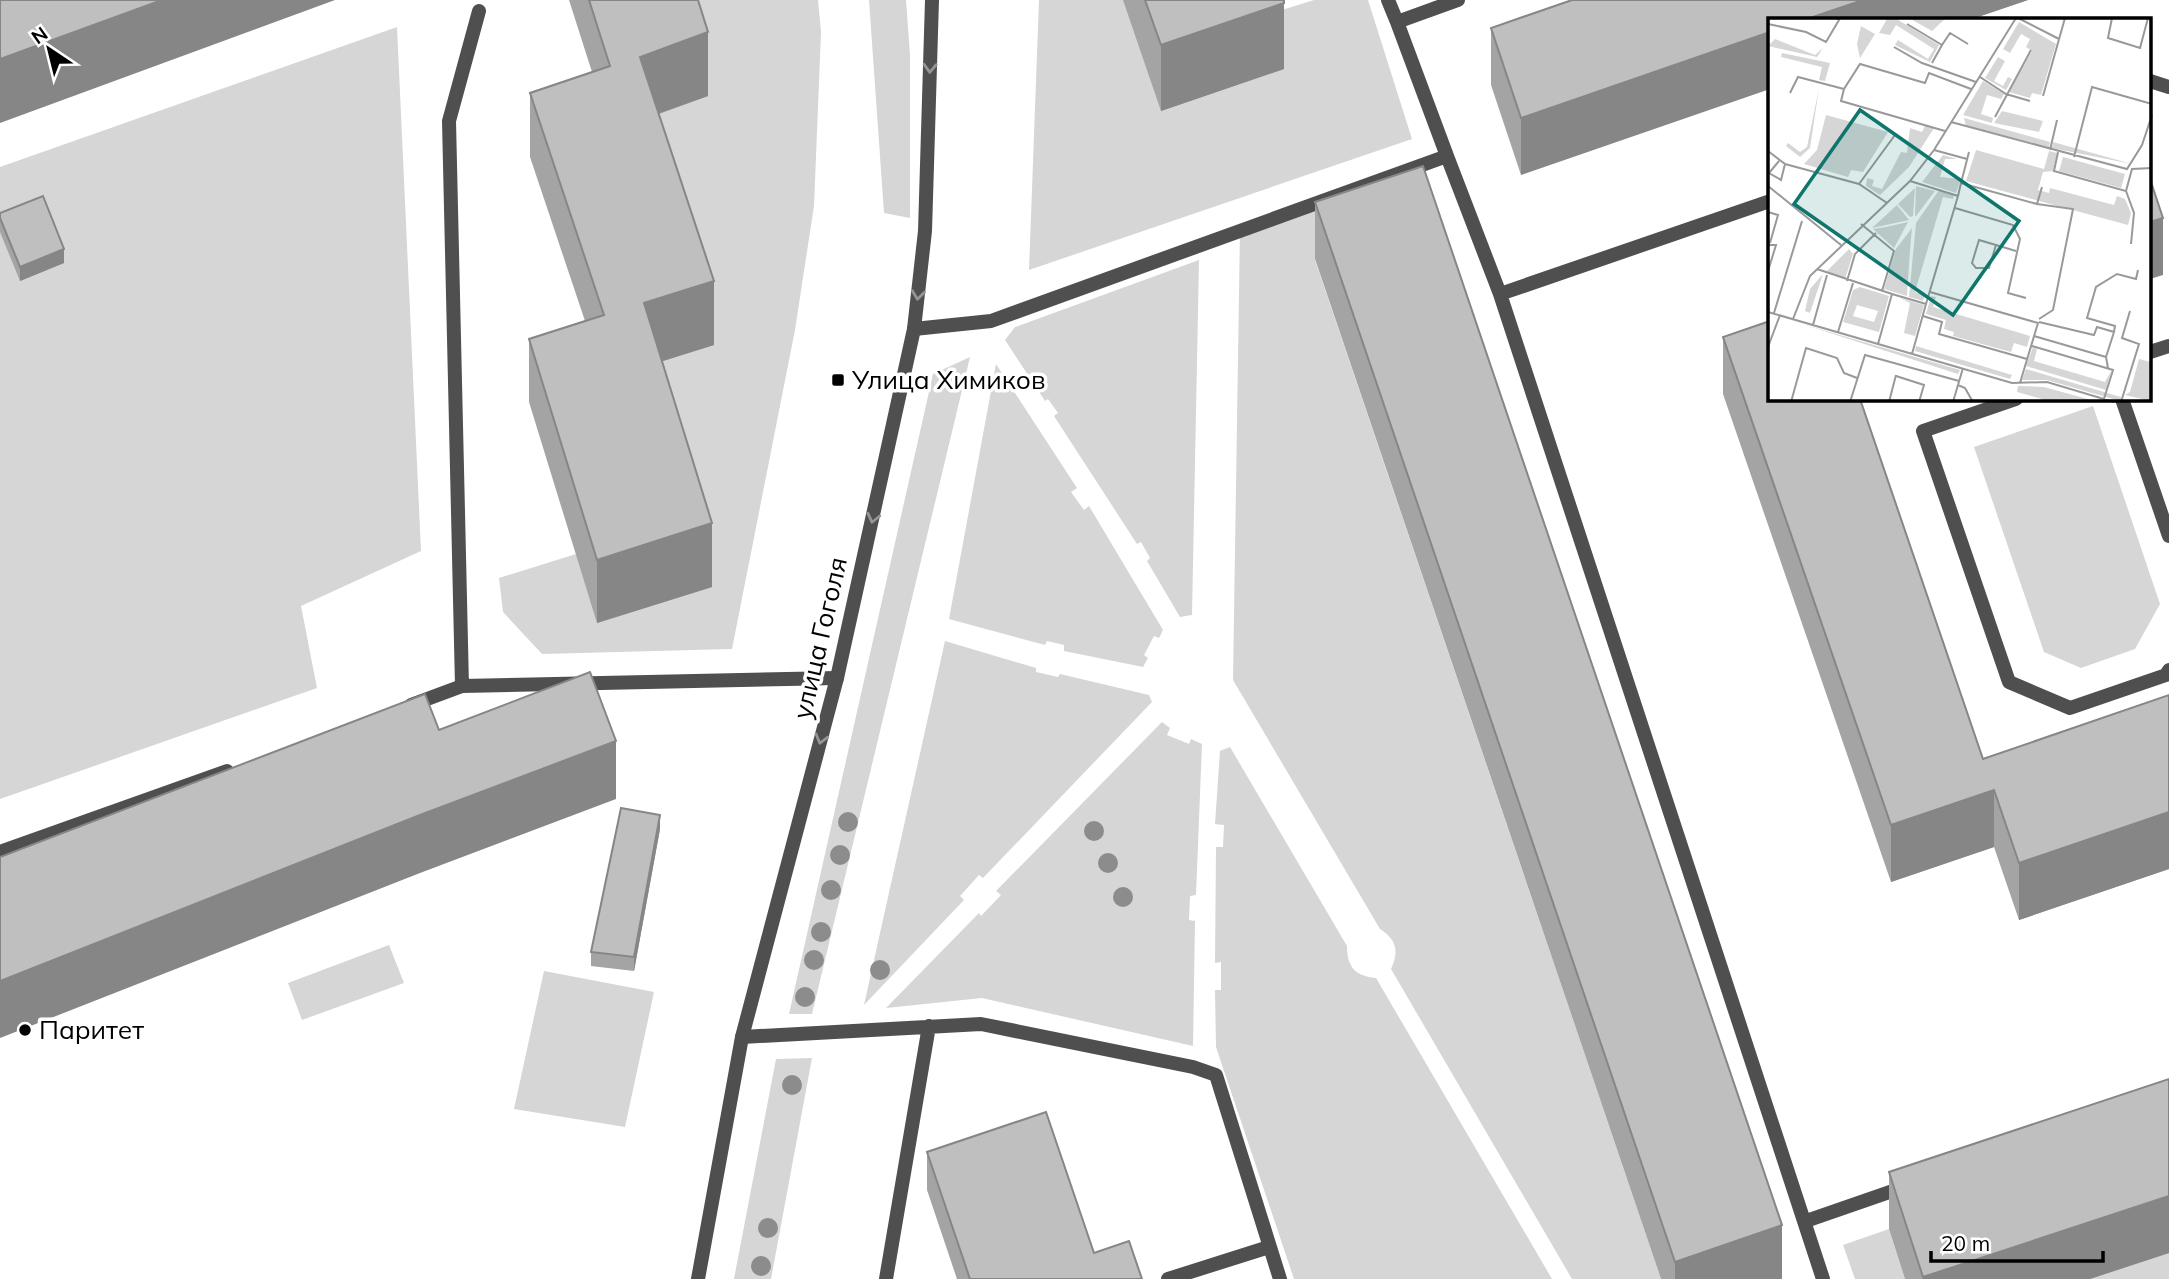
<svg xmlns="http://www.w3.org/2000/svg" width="2169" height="1279" viewBox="0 0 2169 1279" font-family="Mulish,sans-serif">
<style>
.green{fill:#d6d6d6}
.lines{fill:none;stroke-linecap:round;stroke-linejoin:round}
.service{stroke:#4f4f4f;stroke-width:14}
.minor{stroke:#4f4f4f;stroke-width:14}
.tree{fill:#8c8c8c}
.wall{fill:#a4a4a4}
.shaded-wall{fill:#868686}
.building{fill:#bfbfbf;stroke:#868686;stroke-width:2}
.oneway{stroke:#959595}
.poi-dot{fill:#000;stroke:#fff;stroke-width:2.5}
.labels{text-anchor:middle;stroke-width:7;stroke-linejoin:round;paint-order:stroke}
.poi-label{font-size:26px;fill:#000;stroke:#fff;text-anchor:start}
.street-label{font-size:26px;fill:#000;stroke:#fff}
.inset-road{fill:none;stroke:#999;stroke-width:2}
.view{fill:#0f766e;fill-opacity:0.15;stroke:#0f766e;stroke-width:3.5}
.inset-edge{fill:none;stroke:#000;stroke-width:3.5}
</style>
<rect width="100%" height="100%" fill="#fff"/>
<path class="green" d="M677,0H818L821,32L814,206L795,330L732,649L542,654L503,612L499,578L576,554L644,367L640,120Z
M869,0H906L910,55V218L884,213Z
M1039,0H1123L1266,15L1314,0H1368L1412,139L1029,270Z
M397,27L421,551L301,606L317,688L0,799V167Z
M1397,174L1315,260L1661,1279H1572L1391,969C1399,951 1397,940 1380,929L1233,680L1240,229Z
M1199,260L1192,615L1180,617L1147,561L1150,558L1141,542L1137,544L1054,416L1058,413L1048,399L1045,401L1005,340L1015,327Z
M970,357L812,1014H789L933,374Z
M996,364L1077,488L1071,492L1084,510L1089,506L1163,630L1159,638L1154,636L1144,655L1148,658L1143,667L1064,651V645L1047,641L1045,645L949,619Z
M2093,406L2160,604L2135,649L2081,668L2044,652L1974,447Z
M945,641L1036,668V672L1058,677L1060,674L1149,695L1152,702L983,878L979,875L960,896L964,900L864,1005Z
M1162,722L1170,728L1167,735L1189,744L1191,739L1202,744L1196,895L1190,896L1189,920L1195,921L1193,1046L982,998L886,1008L979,913L981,916L1001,895L996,891Z
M1230,747L1347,946C1347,967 1355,976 1376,978L1552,1279H1294L1216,1047L1215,990H1221V962L1215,963L1216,847H1223L1224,825L1215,824L1220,751Z
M389,945L404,983L302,1020L288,983Z
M544,971L654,992L625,1127L514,1109Z
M812,1058L771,1279H734L776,1059Z
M1889,1229L1905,1279H1855L1843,1245Z
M2169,1253V1279H2090Z"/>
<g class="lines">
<path class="service" d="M1388,0L1397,22
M2150,81L2169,87
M1447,156L1397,22L1458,0
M1500,294L1770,201
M914,329L991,321L1447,156L1500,294L1823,1279
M2150,352L2169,346
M2016,399L1923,431L2009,682L2070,708L2166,675L2169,670
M2122,399L2169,536
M462,686L449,121L479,11
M411,705L462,686L837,678
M0,852L227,771
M742,1037L981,1024L1193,1067L1216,1075L1280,1279
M1806,1221L1907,1186
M886,1279L929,1026
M1168,1279L1269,1247"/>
<path class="minor" d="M698,1279L742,1037L837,678L914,329L925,231L932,0"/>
</g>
<g class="tree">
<circle cx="848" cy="822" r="10"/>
<circle cx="1094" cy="831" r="10"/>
<circle cx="840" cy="855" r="10"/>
<circle cx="1108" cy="863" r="10"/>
<circle cx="831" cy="890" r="10"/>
<circle cx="1123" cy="897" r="10"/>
<circle cx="821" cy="932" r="10"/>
<circle cx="814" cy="960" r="10"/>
<circle cx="880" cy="970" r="10"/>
<circle cx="805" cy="997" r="10"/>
<circle cx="792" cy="1085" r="10"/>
<circle cx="768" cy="1228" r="10"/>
<circle cx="761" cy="1266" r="10"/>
</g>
<path class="wall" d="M569,0H698L708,96L659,114L714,345L662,361L712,587L597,623L529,402V339L585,321L530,157V93L592,72Z
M1123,0H1284V69L1161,111Z
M1572,0H2028L1972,19H1770L1521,175L1491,85V28Z
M1315,202L1782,1279H1661L1315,259Z
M0,213L64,263L20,281L0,232Z
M1723,337L1983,759L2169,695V869L2019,920L1994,847L1891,882L1723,394Z
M660,829L634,971L591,966V952Z
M2169,1079V1253L2090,1279H1905L1889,1229V1172Z
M927,1152L1094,1253L1142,1279H957L927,1190Z"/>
<path class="shaded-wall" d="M162,0H335L0,123V59Z
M1863,0H2028L1972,19H1807Z
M1284,3V69L1161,111V45Z
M708,32V96L640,120V57Z
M1770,32V89L1521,175V118Z
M2163,218V275L2150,279V222Z
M64,249V263L20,281V267Z
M714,281V345L644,367V303Z
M712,523V587L597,623V560Z
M616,741V799L420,873L0,1038V981L420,815Z
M1994,790V847L1891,882V825Z
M2169,812V869L2019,920V863Z
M660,815V829L634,971V957Z
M2169,1196V1253L2090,1279H1923V1277Z
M1782,1225V1279H1675V1262Z"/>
<path class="building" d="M0,0H162L0,59Z
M589,0H698L708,32L640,57L714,281L644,303L712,523L597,560L529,339L604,315L530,93L610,66Z
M1145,0H1284V3L1161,45Z
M1572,0H1863L1807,19H1770V32L1521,118L1491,28Z
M1423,166L1782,1225L1675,1262L1315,202Z
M2150,179L2163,218L2150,222Z
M43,196L64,249L20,267L0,218V213Z
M1770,321V399H1860L1983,759L2169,695V812L2019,863L1994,790L1891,825L1723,337Z
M590,672L616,741L420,815L0,981V857L425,694L439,730Z
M621,808L660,815L634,957L591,952Z
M2169,1079V1196L1923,1277L1889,1172Z
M1046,1112L1094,1253L1129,1241L1142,1279H970L927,1152Z"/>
<defs><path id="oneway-chevron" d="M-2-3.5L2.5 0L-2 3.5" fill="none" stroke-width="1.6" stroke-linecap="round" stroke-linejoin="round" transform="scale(1.75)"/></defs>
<g class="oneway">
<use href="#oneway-chevron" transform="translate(930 68) rotate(92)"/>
<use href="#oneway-chevron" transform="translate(918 295) rotate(97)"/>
<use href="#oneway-chevron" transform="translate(873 518) rotate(103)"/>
<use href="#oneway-chevron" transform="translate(821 739) rotate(105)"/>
</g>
<g class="poi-dot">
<rect x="831" y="373" width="14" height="14" rx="3.5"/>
<circle cx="25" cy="1030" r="7"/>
</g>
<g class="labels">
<g class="poi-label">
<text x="852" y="389">Улица Химиков</text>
<text x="39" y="1039">Паритет</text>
</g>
<g class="street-label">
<text transform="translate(820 638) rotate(-77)" y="9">улица Гоголя</text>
</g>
</g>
<g transform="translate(1768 18)">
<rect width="383" height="383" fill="#fff"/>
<path d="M127,0L171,27L162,44L127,27L130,22L160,41L166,31L128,7L122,17L111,15L119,1ZM141,0H178L164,13ZM251,4L288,26L273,77L264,75L262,80L241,74L264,33L258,29L262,21L253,16L242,35L235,31ZM93,8L107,16L92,40L89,26ZM7,21L47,37L55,30L49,39L0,28ZM14,35L62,45L57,63L51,62L54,49L13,39ZM230,39L237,43L226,63L235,68L240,59L244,61L238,72L217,60ZM215,63L236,76L233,81L219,77L213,96L225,100L224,105L195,97ZM51,70L42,130L32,139L18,128L20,125L32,134L39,129ZM234,93L275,103L271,114L226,105ZM58,97L120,114L95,154L83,152L80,159L36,146L49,132ZM196,100L282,124L281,129L198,108ZM157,108L166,110L141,149L112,177L98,168L99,160L106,162L104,168L114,171L133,134L139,135L142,110L154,114ZM285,124L364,146L284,130ZM208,132L276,151L281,133L289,135L285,153L275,154L270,172L281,175L282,170L346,187L349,178L357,181L363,195L360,207L198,163ZM175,137L189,141H177L172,159L193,161L188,175L154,164ZM295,139L357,156L353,170L291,153ZM148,168L167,173L148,198H147ZM147,170L145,198L142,199L130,186ZM171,172L186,176L185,181L175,179L147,274L157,277L155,283L141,279L148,205ZM129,187L141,202L104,210ZM140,204L126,230L105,211L118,209ZM144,210L142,232L139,278L116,271L128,231ZM81,231L85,236L77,261L58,254ZM55,256L42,295L37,293L42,271ZM92,269L121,278L111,314L75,304L85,272ZM89,287L110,293L106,304L85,298ZM163,278L168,279L165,289L262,318L259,329L246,325L243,334L185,318L186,314L176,311L178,302L158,296ZM132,280L156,287L147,318L136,315L142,285ZM34,306L192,352L190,356ZM148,328L244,357L242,361L147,333ZM265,329L269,331L266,343L337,364L343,353L338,372L258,348ZM371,341L383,344V383L357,377L362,374ZM258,351L353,379L352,383L279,362H254ZM250,368L276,369L327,383H281L249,374Z" fill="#d6d6d6" fill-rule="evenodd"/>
<path class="inset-road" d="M250,0L291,21M344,0L340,20L372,30L380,0M0,6L38,14L58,24L71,2L68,0M139,6L174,27L164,45M174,27L182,15L200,26M126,29L154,45L208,64M212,59L238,76L262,83M22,75L30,59L76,71M275,78L297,0M227,99L263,32M183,104L359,151L374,127L384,97M177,113L73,83L76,71L92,46L157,65L161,55L203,71M166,132L199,141M282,132L289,102M0,133L17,146L13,162L1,155L11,143M290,134L286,153L358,173L366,195L363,226M306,139L324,69L384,86M17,146L91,166L119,185M142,163L190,178L158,286M193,165L201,134M91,166L127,117M0,168L73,227M358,173L364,151L384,150M190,178L193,165L269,186L274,169M269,186L305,191L285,292L271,301M187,190L245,207L252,221L240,275L258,280M0,194L10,197L2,225M93,206L126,233L114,273M228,227L221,250H208L204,245L211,222L228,227L248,233M49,251L124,276L110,326M0,253L8,227H1M79,263L87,236L108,215M162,274L270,305L252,365M124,276L158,286L144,336M0,294L244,365L279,364L346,384M6,295L34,203M155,298L174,304L171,316L259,341M25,301L42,258L142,163L166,132L248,0M271,304L326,317L329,309L346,314L338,339L340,350M45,307L59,257M70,314L85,265M346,314L347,308L319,300L328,269L349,256L368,261L370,252M266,318L338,339M264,328L345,352L335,384M0,329L12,297M128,358L156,367L151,384M190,367L197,370L205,384M23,384L38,330L69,340L76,355L89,360M82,384L97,337L191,363M121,384L128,357M185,384L195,350M353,384L371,326L354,320L362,293"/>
<path class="view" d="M92,92L251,203L185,297L26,186Z"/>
<rect width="383" height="383" class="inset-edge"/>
</g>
<g transform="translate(49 49) rotate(325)" stroke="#ffffff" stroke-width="5" paint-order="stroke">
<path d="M0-5L12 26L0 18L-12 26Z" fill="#000000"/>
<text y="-10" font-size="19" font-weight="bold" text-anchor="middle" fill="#000000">N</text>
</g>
<path d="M1931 1251v10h172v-10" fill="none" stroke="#000000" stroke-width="3.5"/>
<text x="1941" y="1251" font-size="21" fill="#000000" stroke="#ffffff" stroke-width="5" paint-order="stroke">20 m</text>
</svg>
